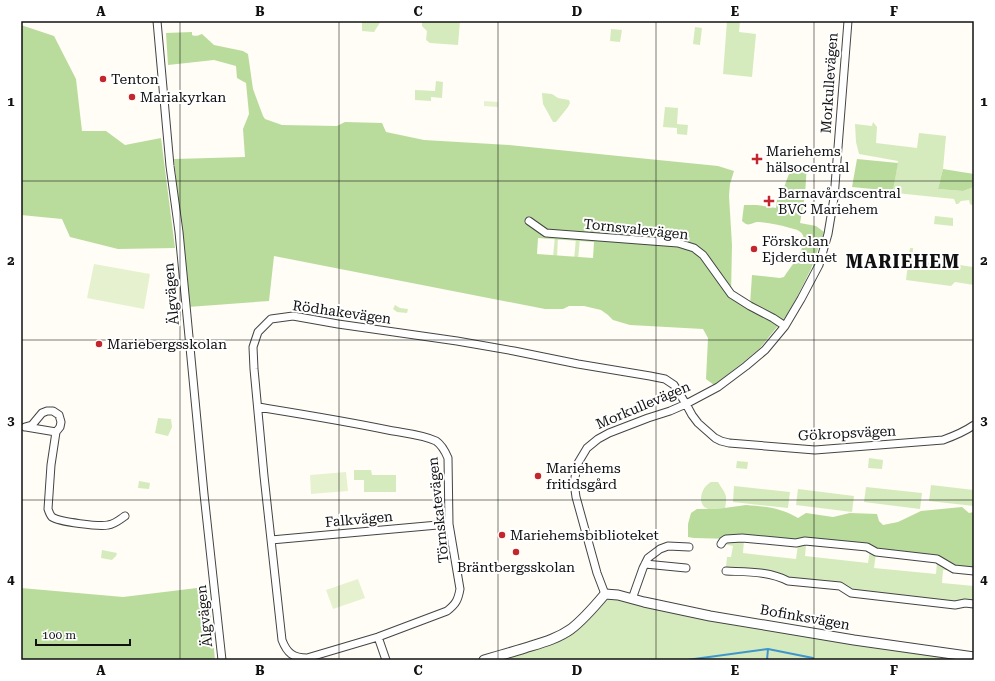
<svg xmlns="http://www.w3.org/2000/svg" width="995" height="681" viewBox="0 0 995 681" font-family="'Roboto Serif',serif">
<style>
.green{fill:#d5ebbd}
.forest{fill:#b9dc9c;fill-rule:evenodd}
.pitch{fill:#e6f2cf}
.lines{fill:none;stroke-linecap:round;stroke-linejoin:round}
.stream{stroke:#3f96cf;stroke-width:2}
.minor-casing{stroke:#444;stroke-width:9}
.tertiary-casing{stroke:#444;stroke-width:11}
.minor{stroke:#fff;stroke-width:7}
.tertiary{stroke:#fff;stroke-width:9}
.grid{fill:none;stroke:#111;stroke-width:1;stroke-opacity:0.55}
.poi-dot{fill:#c4262e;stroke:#fff;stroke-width:1.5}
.labels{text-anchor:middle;stroke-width:4;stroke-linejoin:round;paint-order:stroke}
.poi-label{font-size:14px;fill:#111;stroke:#fff;text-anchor:start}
.street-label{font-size:14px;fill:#111;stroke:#fff}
.district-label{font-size:18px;font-weight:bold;letter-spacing:1px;fill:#111;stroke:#fff}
.neatline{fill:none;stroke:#111;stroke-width:1.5}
.grid-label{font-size:13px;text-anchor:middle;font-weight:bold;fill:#111}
</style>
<rect width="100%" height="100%" fill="#fffdf5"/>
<path class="green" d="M362,21H381L374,32L362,31Z
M422,21H460L458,45L430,43L426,40L427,31L422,26Z
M727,21H740L739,32L756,34L752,77L723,74Z
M695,27L702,28L700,45L693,44Z
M611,29L622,30L620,42L610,41Z
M436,81L443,82L442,98L431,97V101L415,100V90L435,91Z
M542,93L552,94L558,98L569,100L570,103L568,107L556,122H553L543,104Z
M665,107L678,108L677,124L688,125L687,135L677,134V128L663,127Z
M873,122L877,127L876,143L917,148L919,133L946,136L943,169L938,189L963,191L974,187V206L970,204L969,200L961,201L958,204H956L954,199L896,193L893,191L898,161L859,154L856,142L855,124L872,126Z
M935,216L953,218V226L934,224Z
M555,236H558L557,258L553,257Z
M576,238H580L578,260H574Z
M910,248H913L912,261L951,265L953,264L973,267L974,259V285L955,282L951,286L906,280Z
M395,305L400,308L408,309L407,313L397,312L393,309Z
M158,418L171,419L172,427L168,436L155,433Z
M869,458L883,460L882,469L868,468Z
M737,461L748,462L747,469L736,468Z
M354,470H371L372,475H396V492H364V480H354Z
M139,481L150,483L149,489L138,488Z
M711,482H718C725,494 728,493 725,508C719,509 711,511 706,508C698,504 701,491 706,486C708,484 709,483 711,482Z
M931,485L974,490V506L929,501Z
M734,486L790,492L788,508L733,502Z
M866,487L922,493L920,509L864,502Z
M798,489L854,496L852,512L796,505Z
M744,540L743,553L796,559L798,545L805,543L806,546L805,556L868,563L870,550L876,553L874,568L936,574L937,562L950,568L947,570H943L942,583L974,586V603H957L855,592L789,579L779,574L775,573L729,569L726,567L727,557H731L733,546L723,544L724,542Z
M102,550L117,553L116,556L112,560L101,558Z
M605,594L974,660H484L555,638Z"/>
<path class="forest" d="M21,25L54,36L76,79L82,131H106L125,145L161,138L175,248L118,249L70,237L62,219L21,215Z
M192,32V35C196,37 199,35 202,34L214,45L243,51L248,54L253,89L263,116L265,119L282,125L337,126L345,122L382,123L386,132L424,140L509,145L718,166L734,171L730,184L729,196L732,245L731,294L750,305L752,275L780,278L784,277C790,267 814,240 799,231C796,229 793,229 790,228C780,225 769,223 759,222C751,222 749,228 742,221L744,205H757L776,208L777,200L782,193L790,171L802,165L807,164L805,195L800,223L816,226L824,232L811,269L797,297L786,316L760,348L741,364L714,385L706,379L708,338L703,329L630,325L613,320L608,315L601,310L584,306H569L563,309H545L274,256L269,301L188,307L174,159L245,157L243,129L249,114L246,83L237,78L236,66L214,60L168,65L166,33ZM538,238L594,242L593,258L537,254Z
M857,159L898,163L893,191L852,187Z
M943,169L974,174V187L963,191L938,189Z
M746,505C767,507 779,507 798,518L806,513L833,517L850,513L877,514L879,521L883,525L898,522L921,511L962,507L969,513L974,512V571L957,569L939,559L867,547L734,539L694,538L688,537V524L691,513L697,509H717Z
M21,588L123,597L197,588L208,591L215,660H21Z"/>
<path class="pitch" d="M484,101L498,102V107L484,106Z
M94,264L150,274L144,309L87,298Z
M346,472L348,491L311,494L310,475Z
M358,579L365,598L333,609L326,590Z"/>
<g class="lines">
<path class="stream" d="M687,660L768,649L813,658
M767,660L768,649"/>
<g class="minor-casing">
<path id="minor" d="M157,21L170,166L179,232L204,494L222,660
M529,221L546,233L678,243L694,248L703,255L731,294L750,306L773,318L785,326
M258,407C301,414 345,421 388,430C403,433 421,434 436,441C442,445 445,451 448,458L449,524L460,589C458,600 456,604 447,611L378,637L307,658C293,658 287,653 282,640L264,476L254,369L253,347L258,332L271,319L293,316L338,324L457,341L514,351L578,364L650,376L665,379L674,385L686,404L692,415L698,423L715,438L721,441L729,443L815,450L943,440C954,436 964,432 974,425
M25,427L32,425L42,413L47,411H53L59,415L61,422L60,427L56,432L51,465L48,509C49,512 50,515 52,517C59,522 100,527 108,525C115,524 119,520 125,516
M26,427L56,432
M271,540L449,524
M721,544L723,541L726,539L742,538L796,543L805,541L867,547L876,552L937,559L954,569L974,571
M645,564L686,568
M726,571C746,572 769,571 788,581L840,586L851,593L955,605L965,603L974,604
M605,594L597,573L576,497L574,483L576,472L578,463L587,448L598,439L609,433L648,418L670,411L686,404L718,387L746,366L765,350L785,326L801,299L819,265L828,234L834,198L848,21
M632,599L643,568L648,558L660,549L668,546L689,547
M378,637L386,660"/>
</g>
<g class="tertiary-casing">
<path id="tertiary" d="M484,660C498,656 512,652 525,648C541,643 557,639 571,629C584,619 594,607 605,594L618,595L644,602L710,616L854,640L974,657"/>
</g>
<use href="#minor" class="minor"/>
<use href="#tertiary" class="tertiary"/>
</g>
<path class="grid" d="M180,21V660M339,21V660M498,21V660M656,21V660M814,21V660M21,181H974M21,340H974M21,500H974"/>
<g class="poi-dot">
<circle cx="103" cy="79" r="4"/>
<circle cx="132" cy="97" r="4"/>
<path d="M755 153h4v4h4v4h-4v4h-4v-4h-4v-4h4z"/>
<path d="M767 195h4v4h4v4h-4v4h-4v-4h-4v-4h4z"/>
<circle cx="754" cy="249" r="4"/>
<circle cx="99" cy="344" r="4"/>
<circle cx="538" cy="476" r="4"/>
<circle cx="502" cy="535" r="4"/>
<circle cx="516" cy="552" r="4"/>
</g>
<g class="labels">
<g class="poi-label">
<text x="111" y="84">Tenton</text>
<text x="140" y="102">Mariakyrkan</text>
<text x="766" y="156">Mariehems<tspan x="766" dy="16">hälsocentral</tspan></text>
<text x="778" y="198">Barnavårdscentral<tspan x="778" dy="16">BVC Mariehem</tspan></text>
<text x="762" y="246">Förskolan<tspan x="762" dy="16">Ejderdunet</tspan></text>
<text x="107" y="349">Mariebergsskolan</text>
<text x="546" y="473">Mariehems<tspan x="546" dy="16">fritidsgård</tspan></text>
<text x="510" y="540">Mariehemsbiblioteket</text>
<text x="516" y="572" text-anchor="middle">Bräntbergsskolan</text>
</g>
<g class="street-label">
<text transform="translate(829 83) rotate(-86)" y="5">Morkullevägen</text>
<text transform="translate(636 229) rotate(6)" y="5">Tornsvalevägen</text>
<text transform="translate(171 294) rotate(-95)" y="5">Älgvägen</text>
<text transform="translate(342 312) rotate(8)" y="5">Rödhakevägen</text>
<text transform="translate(643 405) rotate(-23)" y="5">Morkullevägen</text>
<text transform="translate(847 433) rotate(-3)" y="5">Gökropsvägen</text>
<text transform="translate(438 510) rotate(-96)" y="5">Törnskatevägen</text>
<text transform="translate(359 519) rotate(-5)" y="5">Falkvägen</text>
<text transform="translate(204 616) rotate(-96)" y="5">Älgvägen</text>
<text transform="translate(805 617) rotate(10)" y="5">Bofinksvägen</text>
</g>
<g class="district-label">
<text x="903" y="268">MARIEHEM</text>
</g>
</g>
<rect width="995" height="681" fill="none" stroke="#ffffff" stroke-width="44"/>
<path d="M36 639v6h94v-6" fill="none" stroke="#111111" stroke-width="2"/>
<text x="42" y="639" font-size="12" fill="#111111" stroke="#ffffff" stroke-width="3" paint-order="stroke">100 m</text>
<rect x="22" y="22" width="951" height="637" class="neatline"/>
<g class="grid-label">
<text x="101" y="16">A</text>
<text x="260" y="16">B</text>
<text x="418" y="16">C</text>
<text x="577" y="16">D</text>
<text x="735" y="16">E</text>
<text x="894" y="16">F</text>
<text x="11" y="106">1</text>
<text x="984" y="106">1</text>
<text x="11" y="265">2</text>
<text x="984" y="265">2</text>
<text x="11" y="425">3</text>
<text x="984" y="425">3</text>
<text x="11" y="584">4</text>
<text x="984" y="584">4</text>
<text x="101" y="675">A</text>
<text x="260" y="675">B</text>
<text x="418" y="675">C</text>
<text x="577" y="675">D</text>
<text x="735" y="675">E</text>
<text x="894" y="675">F</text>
</g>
</svg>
